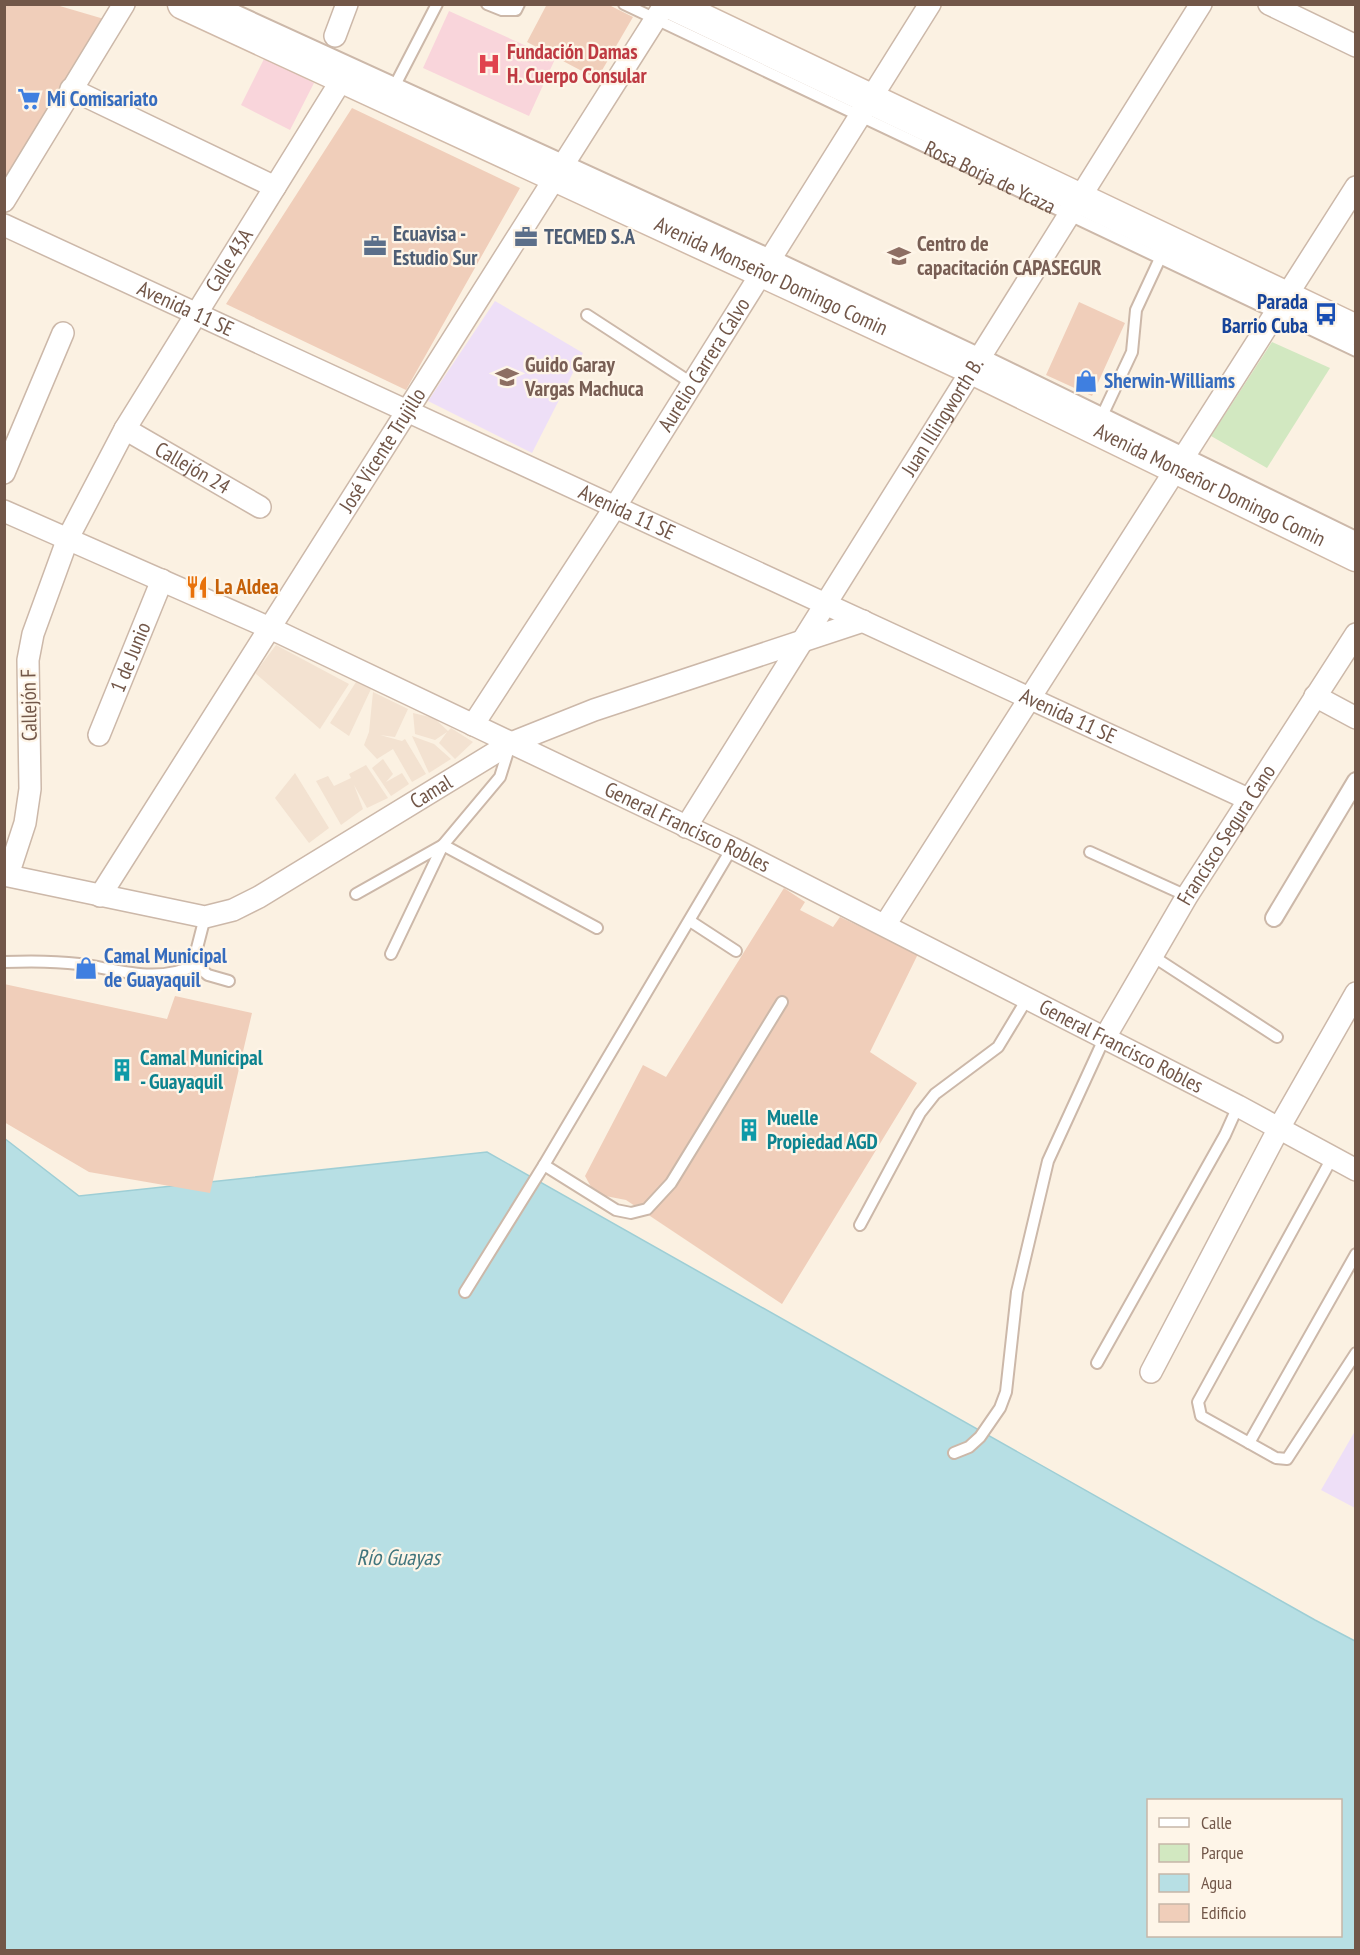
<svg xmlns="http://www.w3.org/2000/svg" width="1360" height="1955" viewBox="0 0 1360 1955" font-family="'PT Sans Narrow',sans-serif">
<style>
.residential{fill:#f3e2d1}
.education{fill:#eedff7}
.medical{fill:#f9d5db}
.green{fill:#d2e8c1}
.water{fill:#b7dfe4;stroke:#9eced5;stroke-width:1.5;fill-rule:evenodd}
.building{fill:#f0ceba}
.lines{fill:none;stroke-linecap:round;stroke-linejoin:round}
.service-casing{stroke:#ccb8a9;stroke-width:14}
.pedestrian-casing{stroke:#ccb8a9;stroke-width:20}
.minor-casing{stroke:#ccb8a9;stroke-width:24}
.secondary-casing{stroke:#d1baa9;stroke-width:33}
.service{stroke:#fff;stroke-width:10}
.pedestrian{stroke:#fff;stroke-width:16}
.minor{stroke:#fff;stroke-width:21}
.secondary{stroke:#fff;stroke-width:30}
.labels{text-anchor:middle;stroke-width:4.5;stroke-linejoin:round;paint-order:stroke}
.health-label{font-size:21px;font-weight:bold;fill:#be3a42;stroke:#fef5e8;text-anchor:start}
.shop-label{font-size:21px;font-weight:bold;fill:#366cbe;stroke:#fef5e8;text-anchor:start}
.street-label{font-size:21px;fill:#725749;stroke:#fef5e8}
.service-label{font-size:21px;font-weight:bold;fill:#4e5e75;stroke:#fef5e8;text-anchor:start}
.education-label{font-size:21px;font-weight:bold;fill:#785e54;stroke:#fef5e8;text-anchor:start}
.transit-label{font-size:21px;font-weight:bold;fill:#164399;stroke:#fef5e8;text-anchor:end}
.food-label{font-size:21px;font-weight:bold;fill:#c56008;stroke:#fef5e8;text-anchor:start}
.culture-label{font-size:21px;font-weight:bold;fill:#0d838f;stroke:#fef5e8;text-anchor:start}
.water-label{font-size:22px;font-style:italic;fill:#41767e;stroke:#fef5e8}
</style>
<rect width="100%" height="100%" fill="#fbf1e2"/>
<path class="residential" d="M276,645L349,684L320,729L255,673Z
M356,682L371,689L349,736L330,723Z
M373,692L408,709L395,737L380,735L402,741L405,739L426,774L412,782L393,749L377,759L364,745L369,732Z
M413,713L434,718L448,731L451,728L473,742L455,759L439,743L447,732L435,740L415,734Z
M412,736L434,744L451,759L429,773Z
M383,759L393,774L386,782L402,773L409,784L391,796L372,768Z
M366,765L388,798L367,808L354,785L363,809L341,825L316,781L328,776L334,786L351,778L349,774Z
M295,773L329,828L309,843L275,798Z"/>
<path class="education" d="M495,301L583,353L532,453L428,401Z
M1355,1431V1508L1321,1490Z"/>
<path class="medical" d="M449,11L555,59L529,116L423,68Z
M265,57L314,83L290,130L241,105Z"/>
<path class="green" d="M1272,342L1330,368L1267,468L1211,436Z"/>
<path class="water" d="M4,1138L79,1196L487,1152L1315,1620L1355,1641V1950H5ZM1148,1800H1340V1936H1148Z"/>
<path class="building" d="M4,4H53L104,19L4,179Z
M547,4H607L633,17L597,79L527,42Z
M352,108L520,188L406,390L226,304Z
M1079,302L1125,323L1092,396L1046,375Z
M784,888L805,902L800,910L833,927L840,917L918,954L870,1052L917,1083L782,1304L626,1200L595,1194L585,1176L643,1065L666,1077Z
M4,984L167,1019L175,996L252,1013L210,1193L89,1172L4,1122Z"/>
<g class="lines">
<g class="service-casing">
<g id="service">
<path d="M222,4L773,256L983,355L1356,537"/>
<path d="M487,4L502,10H516L519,4"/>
<path id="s1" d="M624,4L1356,351"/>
<path d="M393,89L437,4"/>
<path d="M587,315L693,384"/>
<path d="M1101,418L1132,352L1136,310L1163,252"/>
<path d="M1090,852L1187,896"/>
<path d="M356,894L443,845L597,928"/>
<path d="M205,917L196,952V965L208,975L229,981"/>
<path d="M690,921L736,951"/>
<path d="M391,954L443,845L500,777L510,745"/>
<path d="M1154,957L1277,1037"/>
<path d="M4,962C29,961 55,961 79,964C121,970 156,984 196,965"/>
<path d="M1332,1158L1198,1402L1201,1416L1276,1458L1287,1459L1356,1353"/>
<path d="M544,1165L616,1210L631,1213L647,1209L671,1183L782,1002"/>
<path d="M860,1225L920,1113L935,1094L998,1047L1027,999"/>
<path d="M465,1292L544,1165L732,848"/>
<path d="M1097,1363L1225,1135L1238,1106"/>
<path d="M1249,1443L1356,1254"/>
<path d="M954,1453L969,1447L980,1437L1000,1408L1006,1392L1017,1292L1048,1161L1104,1039"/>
</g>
</g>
<g class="pedestrian-casing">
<path id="pedestrian" d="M1274,918L1356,781"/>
</g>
<g class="minor-casing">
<g id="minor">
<path d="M1269,4L1356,46"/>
<path d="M335,36L347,4"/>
<path d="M71,89L275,187"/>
<path d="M4,201L124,4"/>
<path id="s2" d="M4,225L1248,799"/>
<path id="s3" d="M125,429L260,507"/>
<path d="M4,473L63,333"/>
<path id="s4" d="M4,511L272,629L732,848L1238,1106L1356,1170"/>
<path d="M1315,696L1356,718"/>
<path id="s5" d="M473,725L615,507L930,4"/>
<path id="s6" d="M99,735L162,580"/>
<path id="s7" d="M686,827L1201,4"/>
<path id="s8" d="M4,875L205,917L233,910L259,897L511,743L594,710L863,621"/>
<path id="s9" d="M8,875L25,823L30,789L28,660L33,634L68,538L125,429L342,79"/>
<path id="s10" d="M100,896L665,4"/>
<path d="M885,925L1356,187"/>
<path id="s11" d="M1104,1039L1187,896L1356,634"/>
<path d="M1151,1372L1279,1128L1356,993"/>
</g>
</g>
<g class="secondary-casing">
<g id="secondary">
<path id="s12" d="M183,4L974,370L1356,556"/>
<path d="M671,4L1356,330"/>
</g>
</g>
<use href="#service" class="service"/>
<use href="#pedestrian" class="pedestrian"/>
<use href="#minor" class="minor"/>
<use href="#secondary" class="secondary"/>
</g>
<defs>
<g id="hospital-bare" transform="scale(1.8)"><path d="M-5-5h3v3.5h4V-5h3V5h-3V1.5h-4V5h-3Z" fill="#e0444e" stroke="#fef5e8" stroke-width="2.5" paint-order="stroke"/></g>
<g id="supermarket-bare" transform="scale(1.8)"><path d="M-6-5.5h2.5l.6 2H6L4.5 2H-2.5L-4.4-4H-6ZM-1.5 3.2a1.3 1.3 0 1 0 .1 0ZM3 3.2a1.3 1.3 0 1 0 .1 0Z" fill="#3f7fe0" stroke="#fef5e8" stroke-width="2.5" paint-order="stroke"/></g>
<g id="office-bare" transform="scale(1.8)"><path d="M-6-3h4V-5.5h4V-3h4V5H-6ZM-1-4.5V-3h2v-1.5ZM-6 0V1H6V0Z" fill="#5c6f8a" stroke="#fef5e8" stroke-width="2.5" paint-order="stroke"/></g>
<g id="school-bare" transform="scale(1.8)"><path d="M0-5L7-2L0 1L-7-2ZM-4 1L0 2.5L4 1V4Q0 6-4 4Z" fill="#8d6e63" stroke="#fef5e8" stroke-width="2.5" paint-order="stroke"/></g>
<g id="bus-bare" transform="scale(1.8)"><path d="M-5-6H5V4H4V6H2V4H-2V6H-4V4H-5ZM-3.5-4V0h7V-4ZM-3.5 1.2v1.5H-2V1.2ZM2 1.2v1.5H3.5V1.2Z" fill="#1a4fb4" stroke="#fef5e8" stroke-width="2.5" paint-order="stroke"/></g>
<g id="shop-bare" transform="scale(1.8)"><path d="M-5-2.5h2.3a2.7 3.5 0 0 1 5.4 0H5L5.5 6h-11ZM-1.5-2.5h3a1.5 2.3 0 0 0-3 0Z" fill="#3f7fe0" stroke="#fef5e8" stroke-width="2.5" paint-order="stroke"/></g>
<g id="restaurant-bare" transform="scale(1.8)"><path d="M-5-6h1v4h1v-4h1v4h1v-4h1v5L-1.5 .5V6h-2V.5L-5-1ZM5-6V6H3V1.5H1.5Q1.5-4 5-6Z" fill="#e8710a" stroke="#fef5e8" stroke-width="2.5" paint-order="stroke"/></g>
<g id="building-bare" transform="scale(1.8)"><path d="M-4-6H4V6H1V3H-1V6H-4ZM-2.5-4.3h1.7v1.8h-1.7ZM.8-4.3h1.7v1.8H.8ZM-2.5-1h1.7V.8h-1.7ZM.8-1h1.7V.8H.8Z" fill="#0f9aa8" stroke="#fef5e8" stroke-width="2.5" paint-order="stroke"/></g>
</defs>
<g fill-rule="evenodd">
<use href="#hospital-bare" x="489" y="64"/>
<use href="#supermarket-bare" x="29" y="99"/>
<use href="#office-bare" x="526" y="237"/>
<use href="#office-bare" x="375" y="246"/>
<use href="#school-bare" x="899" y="256"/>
<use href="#bus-bare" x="1326" y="314"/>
<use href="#school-bare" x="507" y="377"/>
<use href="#shop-bare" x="1086" y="381"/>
<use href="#restaurant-bare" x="197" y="587"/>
<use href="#shop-bare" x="86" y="968"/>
<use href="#building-bare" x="122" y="1070"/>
<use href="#building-bare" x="749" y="1130"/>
</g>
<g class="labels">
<g class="health-label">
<text x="507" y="59">Fundación Damas<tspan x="507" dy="24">H. Cuerpo Consular</tspan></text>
</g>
<g class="shop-label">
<text x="47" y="106">Mi Comisariato</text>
<text x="1104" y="388">Sherwin-Williams</text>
<text x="104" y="963">Camal Municipal<tspan x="104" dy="24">de Guayaquil</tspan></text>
</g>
<g class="street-label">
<text dy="7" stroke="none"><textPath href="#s1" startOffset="405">Rosa Borja de Ycaza</textPath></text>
<text dy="7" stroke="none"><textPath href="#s9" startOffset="668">Calle 43A</textPath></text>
<text dy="7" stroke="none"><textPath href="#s12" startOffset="648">Avenida Monseñor Domingo Comin</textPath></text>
<text dy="7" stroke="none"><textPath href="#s2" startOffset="200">Avenida 11 SE</textPath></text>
<text dy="7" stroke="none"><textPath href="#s5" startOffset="428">Aurelio Carrera Calvo</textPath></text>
<text dy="7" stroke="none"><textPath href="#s7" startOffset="484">Juan Illingworth B.</textPath></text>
<text dy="7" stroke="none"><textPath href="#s10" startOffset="528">José Vicente Trujillo</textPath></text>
<text dy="7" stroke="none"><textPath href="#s3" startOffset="78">Callejón 24</textPath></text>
<text dy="7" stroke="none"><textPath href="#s12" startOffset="1134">Avenida Monseñor Domingo Comin</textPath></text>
<text dy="7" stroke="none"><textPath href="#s2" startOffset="686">Avenida 11 SE</textPath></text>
<text dy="7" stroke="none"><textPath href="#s6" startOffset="84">1 de Junio</textPath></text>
<text transform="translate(29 705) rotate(-91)" y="7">Callejón F</text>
<text dy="7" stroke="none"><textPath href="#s2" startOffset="1172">Avenida 11 SE</textPath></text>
<text dy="7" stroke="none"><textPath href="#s8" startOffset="465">Camal</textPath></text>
<text dy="7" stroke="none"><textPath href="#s4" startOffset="753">General Francisco Robles</textPath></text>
<text dy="7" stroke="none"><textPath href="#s11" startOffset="238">Francisco Segura Cano</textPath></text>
<text dy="7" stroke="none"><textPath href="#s4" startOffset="1239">General Francisco Robles</textPath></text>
</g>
<g class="service-label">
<text x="393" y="241">Ecuavisa -<tspan x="393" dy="24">Estudio Sur</tspan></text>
<text x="544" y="244">TECMED S.A</text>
</g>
<g class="education-label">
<text x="917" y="251">Centro de<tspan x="917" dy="24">capacitación CAPASEGUR</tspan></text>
<text x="525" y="372">Guido Garay<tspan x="525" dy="24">Vargas Machuca</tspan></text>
</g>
<g class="transit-label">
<text x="1308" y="309">Parada<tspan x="1308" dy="24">Barrio Cuba</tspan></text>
</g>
<g class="food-label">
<text x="215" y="594">La Aldea</text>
</g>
<g class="culture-label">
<text x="140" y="1065">Camal Municipal<tspan x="140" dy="24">- Guayaquil</tspan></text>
<text x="767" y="1125">Muelle<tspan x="767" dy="24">Propiedad AGD</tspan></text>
</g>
<g class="water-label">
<text x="398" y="1565">Río Guayas</text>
</g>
</g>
<rect width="1360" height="1955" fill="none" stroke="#725749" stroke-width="12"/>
<rect x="1147" y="1799" width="195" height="138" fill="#fef5e8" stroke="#c6b6a8" stroke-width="1.5"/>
<rect x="1159" y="1818" width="30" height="9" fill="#ffffff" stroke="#c6b6a8" stroke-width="1.5"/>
<text x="1201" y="1829" font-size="18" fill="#725749">Calle</text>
<rect x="1159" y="1844" width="30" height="18" fill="#d2e8c1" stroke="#c6b6a8" stroke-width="1.5"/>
<text x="1201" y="1859" font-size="18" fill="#725749">Parque</text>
<rect x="1159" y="1874" width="30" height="18" fill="#b7dfe4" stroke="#c6b6a8" stroke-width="1.5"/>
<text x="1201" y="1889" font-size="18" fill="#725749">Agua</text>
<rect x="1159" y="1904" width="30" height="18" fill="#f0ceba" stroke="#c6b6a8" stroke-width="1.5"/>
<text x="1201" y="1919" font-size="18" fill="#725749">Edificio</text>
</svg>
